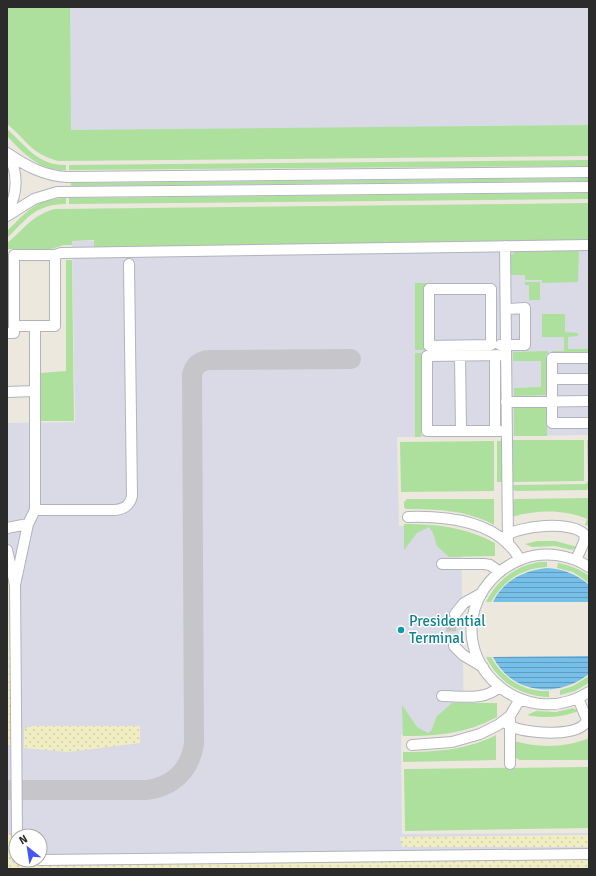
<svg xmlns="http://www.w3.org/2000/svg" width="596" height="876" viewBox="0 0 596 876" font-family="Signika,sans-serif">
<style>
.airport{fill:#d9dae5;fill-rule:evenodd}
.grass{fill:#ade09d}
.sand{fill:url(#sand-dots)}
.water{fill:url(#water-rules)}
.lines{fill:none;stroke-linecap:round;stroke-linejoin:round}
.taxiway{stroke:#c6c5ca;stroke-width:20}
.minor-tunnel{stroke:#c5c2ba;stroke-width:10;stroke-dasharray:10 5;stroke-linecap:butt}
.minor-casing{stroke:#b1b3be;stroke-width:12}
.minor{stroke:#fff;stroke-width:10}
.culture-dot{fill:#0f9aa8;stroke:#fff;stroke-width:1.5}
.labels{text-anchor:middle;stroke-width:3;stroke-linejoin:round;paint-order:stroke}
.culture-label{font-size:15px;fill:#0d838f;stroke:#fff;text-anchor:start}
</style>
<defs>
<pattern id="sand-dots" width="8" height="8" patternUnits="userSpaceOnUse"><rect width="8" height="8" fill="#f0edc3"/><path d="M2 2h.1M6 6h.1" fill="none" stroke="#cecba8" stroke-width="1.8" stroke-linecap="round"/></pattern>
<pattern id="water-rules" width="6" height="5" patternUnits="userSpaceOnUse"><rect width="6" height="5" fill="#76bfe9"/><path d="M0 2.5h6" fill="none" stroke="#619bbd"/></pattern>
</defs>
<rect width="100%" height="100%" fill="#ece8de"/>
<path class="airport" d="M67,7H589V126L70,133Z
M589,236V435L397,437L399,526H430L461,536L464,723L429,734L401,735L402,834L589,833V869H7V423L75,422L72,241ZM16,836H40V860H16Z"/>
<path class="grass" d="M7,7H70L71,130L589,125V156L58,161C31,154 27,140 7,124Z
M7,129C27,146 36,165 66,165V170C40,171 24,154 7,136Z
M589,160V166L69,170V165Z
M589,178V181L72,186L70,184L72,183Z
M589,193V199L69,204V198Z
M66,198V204C49,204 35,209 23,222C17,227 13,233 7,238V231C28,211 35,199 66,198Z
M589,203V242L94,247V240L72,241V245H64L51,249H7V243C26,228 30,216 55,209Z
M577,249L579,253L578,282L542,283V280H525V275H510V256L518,250Z
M66,260H72L74,421H40V373L66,371Z
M525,282H540V300H529V285H525Z
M415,283H492V285L426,286V350H415Z
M542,314H565V332L578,333V336L568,337V349H589V353H552V351H564V337H542Z
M548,351V353L546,354L547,395L514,396V388L541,387V361H513V352Z
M415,353H421V437H415Z
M514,408H547V436H514Z
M511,440H584V481L511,482Z
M587,440H589V489L586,490L516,491L512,489L511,485L586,484L588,481Z
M494,441V491L401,492L400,442Z
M497,441H503V482H497Z
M589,498V526L585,525L587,519C563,509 536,510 512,517V502L515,499Z
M407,499H494V525C467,510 436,509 406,509L404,507V502Z
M404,524C438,524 464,527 495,543V556L449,557L437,546L433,533L429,527L417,533L404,550Z
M537,541H555L578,547L572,550L555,546L532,547L525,544Z
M540,562H547V567C522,568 503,581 491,602H486C497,580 515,566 540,562Z
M558,563C569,565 580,569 589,576V583L573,572L557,568Z
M486,657H491C503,679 524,692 549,691V697C521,696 498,682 486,657Z
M589,676V682L587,684L575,691L560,695V690L573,686Z
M452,703H497V717C465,734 437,736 403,736L402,705L417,727L428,733L431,731L437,716Z
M573,708L579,711C563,717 544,719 527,715L536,711L556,712Z
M496,735V760L403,762V752C435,752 467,750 496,735Z
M589,738V760H520C512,758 514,749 514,741C539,748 565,748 589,738Z
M589,767V828L405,831L404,769Z"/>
<path class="sand" d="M7,566L12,583V745H7Z
M29,726H140V743L68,752L24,748V730Z
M11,833L12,863L589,858V869H7V834Z
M589,835V847H402L400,837Z"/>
<path class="water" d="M547,568C563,569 576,574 588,584L589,602H493C503,581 524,570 547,568Z
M589,656V674C557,699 512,694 493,657Z"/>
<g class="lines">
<path class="taxiway" d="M7,790H146C173,787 190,770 194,744L192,375C194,366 199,361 209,360L351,359"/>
<path class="minor-tunnel" d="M454,646C450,638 450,622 455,614"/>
<g class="minor-casing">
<path id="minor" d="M7,153C26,166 44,176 68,177L589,172
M7,153C19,172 18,194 7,213
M7,216L34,199L57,192L589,187
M505,246L508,543
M429,289H491V345L429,346Z
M14,326H55V255
M7,333H14V255H55L61,253L589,245
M500,345H525V308L506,309
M506,355L427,356V431H507
M460,356L461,431
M495,356V431
M589,358H552V423H589
M552,379H589
M7,392L34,391
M506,402L589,401
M35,510H115C125,509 130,505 132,496L129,264
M408,517C441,516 485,520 509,545C514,549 517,555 520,560
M7,528L28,524
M503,538C516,525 574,520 585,535L584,542L576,560
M7,550L15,585L28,524L35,510V326
M442,564H484L490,565L500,572
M589,567C569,554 544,551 522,559C506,565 493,576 484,589C440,657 521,735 589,692
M15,585L17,836
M455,614L464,603L482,593
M454,646L463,655L483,667
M442,696C461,696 485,701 499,687
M504,722C507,724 511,726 515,728C530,733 580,738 587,720L578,698
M412,745L452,742L480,734L498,725L510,716L520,699
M510,764V720
M26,860H30
M40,860L589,854"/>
</g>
<use href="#minor" class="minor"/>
</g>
<circle class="culture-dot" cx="401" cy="630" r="4"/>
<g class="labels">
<g class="culture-label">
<text x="409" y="626">Presidential<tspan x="409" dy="17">Terminal</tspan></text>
</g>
</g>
<rect width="596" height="876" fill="none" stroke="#2b2b2b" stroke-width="16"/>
<g transform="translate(28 848) rotate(330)"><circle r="19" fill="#ffffff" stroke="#aaaaaa"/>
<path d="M0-3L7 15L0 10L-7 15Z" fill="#4654f2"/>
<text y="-6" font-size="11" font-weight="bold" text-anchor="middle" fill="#2b2b2b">N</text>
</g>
</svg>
